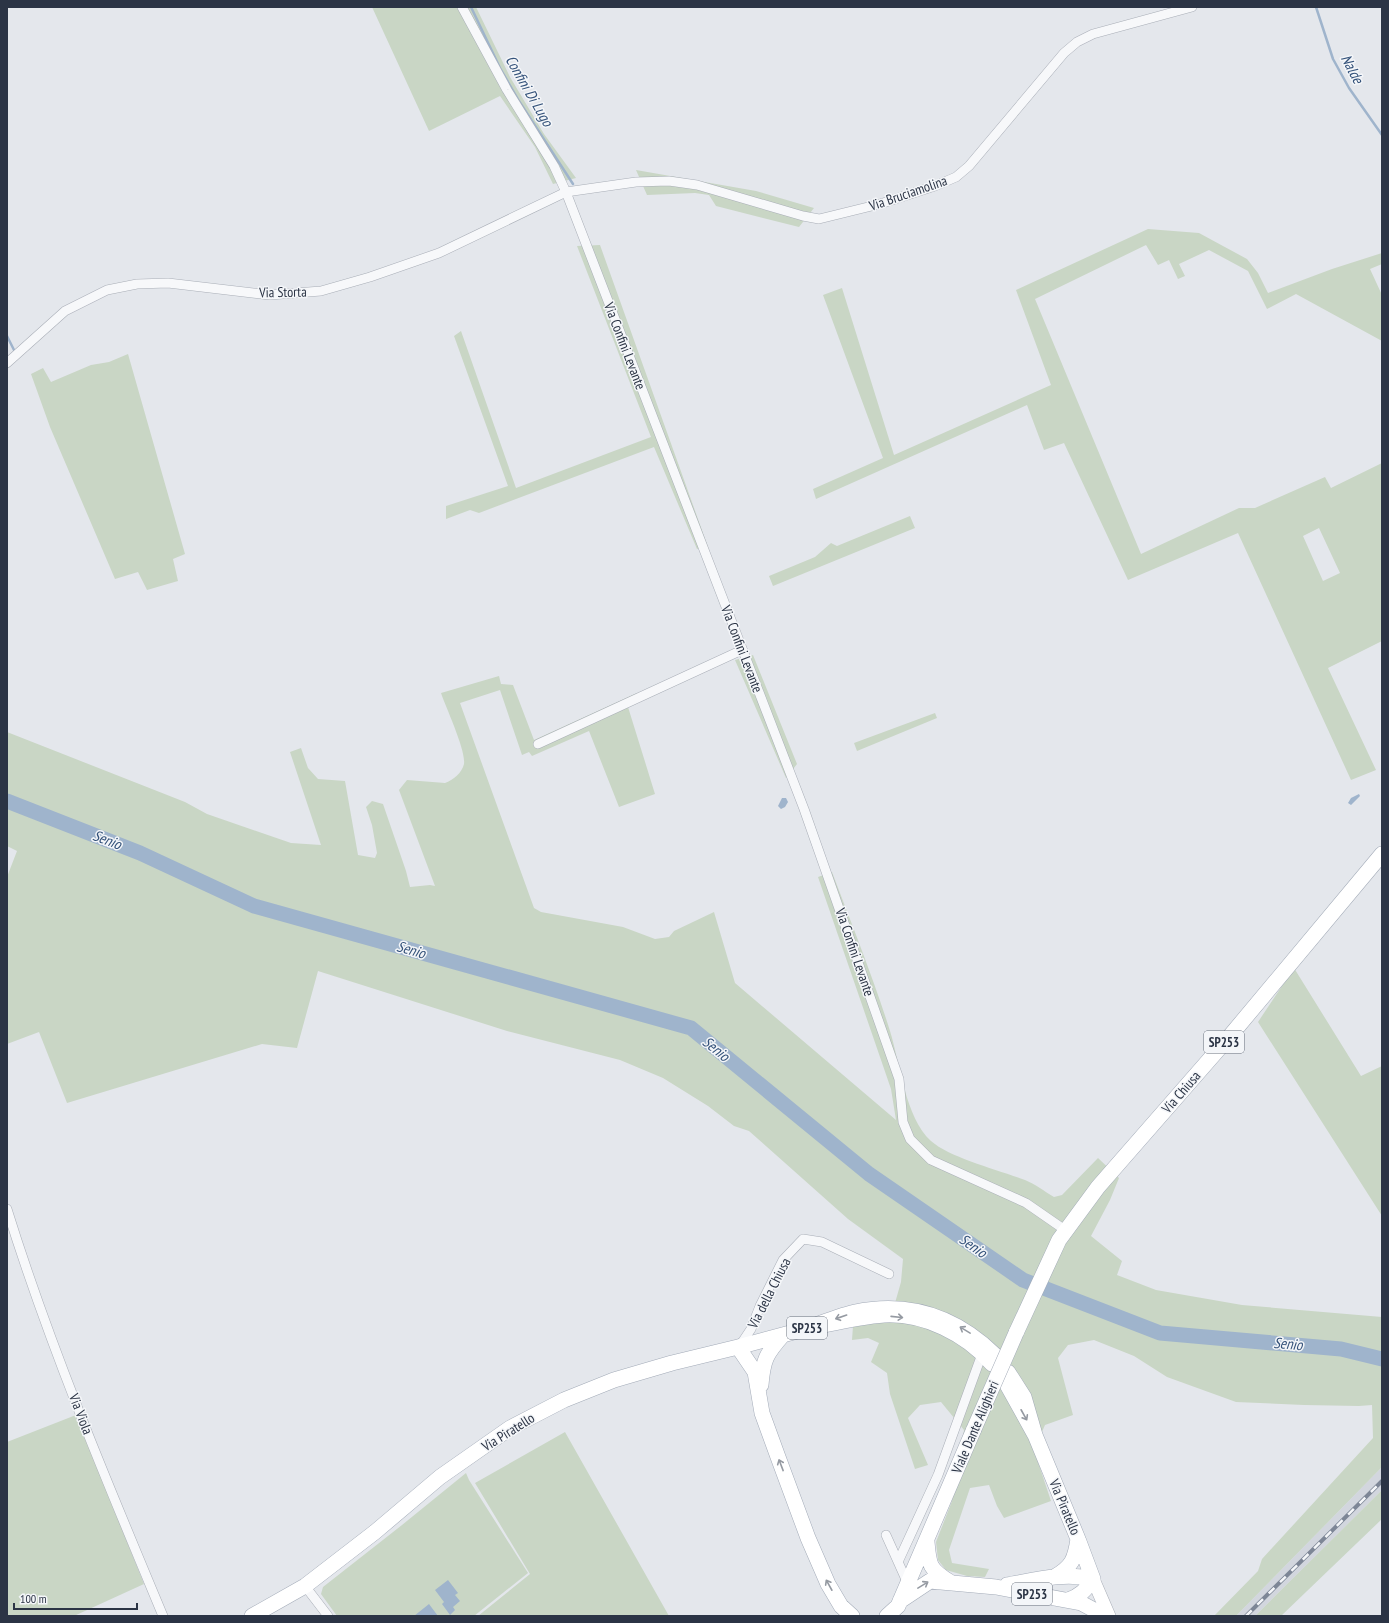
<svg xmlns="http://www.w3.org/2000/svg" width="1389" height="1623" viewBox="0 0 1389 1623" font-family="'PT Sans Narrow',sans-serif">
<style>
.built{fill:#d2d6de}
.green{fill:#c9d6c5;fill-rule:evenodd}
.water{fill:#9fb4cc}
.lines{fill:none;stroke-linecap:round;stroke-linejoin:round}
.stream{stroke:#9fb4cc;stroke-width:2.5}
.river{stroke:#9fb4cc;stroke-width:15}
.street-casing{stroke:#a9aeb7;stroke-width:10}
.secondary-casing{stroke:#a9aeb7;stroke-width:14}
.primary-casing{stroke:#a3abb8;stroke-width:16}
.street{stroke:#f7f8fa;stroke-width:9}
.secondary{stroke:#fff;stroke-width:13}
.primary{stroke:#fff;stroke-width:15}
.rail-casing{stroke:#7d8696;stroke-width:4}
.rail{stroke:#f4f6f9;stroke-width:2.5;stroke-dasharray:8;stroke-linecap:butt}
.primary-bridge-casing{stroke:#a3abb8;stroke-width:16;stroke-linecap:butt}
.primary-bridge{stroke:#fff;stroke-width:15}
.oneway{stroke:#959aa2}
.labels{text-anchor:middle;stroke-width:3;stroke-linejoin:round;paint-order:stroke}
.shield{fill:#f4f6f9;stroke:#676e7b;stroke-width:1}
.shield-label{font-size:13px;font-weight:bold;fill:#2b3445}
.street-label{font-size:14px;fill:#2b3445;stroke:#f4f6f9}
.water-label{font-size:15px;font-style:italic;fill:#34527a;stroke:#f4f6f9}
</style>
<rect width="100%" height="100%" fill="#e4e7ec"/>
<path class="built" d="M1382,1467V1490L1255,1616H1236Z"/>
<path class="green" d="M372,7H476L510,77L544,134L576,178L553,184L535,147L500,96L429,131Z
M636,170L756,191L814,208L799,227L716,206L709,195L695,193L647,195Z
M1148,229L1199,233L1247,259L1258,273L1268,293L1332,269L1382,253V264L1370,269L1382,295V341L1296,294L1267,309L1248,271L1209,250L1179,264L1185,276L1178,279L1169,260L1158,265L1146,245L1035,299L1141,554L1239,508H1255L1325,477L1331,488L1382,463V641L1328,668L1376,770L1351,780L1238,533L1128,580L1064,443L1044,450L1027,405L816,499L813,489L883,458L823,295L842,288L894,455L1051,385L1016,290ZM1319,528L1340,573L1323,581L1303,536Z
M600,245L708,547L697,549L654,447L479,513L470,510L446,519V506L508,486L454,336L461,331L516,488L651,437L577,246Z
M128,354L185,554L173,559L178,581L147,590L138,572L115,579L50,427L31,374L43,368L51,382L91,365L109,362Z
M910,516L915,528L773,586L769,576L815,557L831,543L837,546Z
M753,655L797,764L786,778L735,660Z
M499,676L501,684L513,685L534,740L637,693L639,702L628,707L655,794L619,807L589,731L532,756L529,752L522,755L500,690L460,703L534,908L541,912L623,927L655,939L669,937L674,931L714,912L735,983L896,1120L891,1089L818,877L832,872C852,925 873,977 890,1031C900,1063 905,1117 931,1141C950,1158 999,1170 1025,1180C1035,1184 1044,1191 1054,1197L1062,1195L1098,1158L1119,1178L1110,1200L1091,1236L1122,1261L1117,1275L1156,1290L1242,1305L1382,1317V1467L1236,1616H1214L1258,1571L1262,1559L1373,1438L1372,1405L1359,1406L1304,1405L1236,1402L1167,1377L1134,1356L1094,1340L1068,1345L1058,1358L1073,1415L1045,1425L1034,1450L1051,1501L1004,1518L997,1506L989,1485L970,1488L949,1550L952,1563L989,1569L985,1577L967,1576L946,1570L938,1560L936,1542L952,1501L964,1430L941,1402L920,1405L908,1418L928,1465L915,1469L890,1394L887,1373L871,1362L879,1343L868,1338L852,1340L853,1326L895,1303L901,1282L903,1259L848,1219L749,1131L734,1126L708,1106L663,1078L620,1060L507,1031L318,971L297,1048L262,1044L67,1103L39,1032L7,1044V877L17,851L7,846V732L185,802L207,814L291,843L321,845L290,752L301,748L308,768L318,779L345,781L358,855L375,858L377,853L372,825L366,807L372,801L383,804L406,871L410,887L430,885L435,886L399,790L407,780L445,783C453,780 462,773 464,764C466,750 446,708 441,693Z
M935,713L937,718L857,751L854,743Z
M1294,968L1361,1076L1382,1066V1216L1258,1022Z
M76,1415L144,1584L74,1616H7V1442Z
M565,1432L669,1616H478L530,1574L475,1483Z
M466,1473L469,1480L528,1573L474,1616H337L321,1594L323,1587L402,1525Z
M1382,1490V1519L1281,1616H1255Z"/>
<path class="water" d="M1359,794L1360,796L1351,805L1348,803L1351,798Z
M782,798H786L788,802L785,807L781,809L778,806Z
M448,1580L458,1593L455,1595L460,1601L453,1607L455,1610L450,1615L442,1604L444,1602L435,1590Z
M429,1604L438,1616H414Z"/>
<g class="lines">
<path class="stream" d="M471,7L500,68L519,101L573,184
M1316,7L1333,59L1349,88L1382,135
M7,336L14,350"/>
<path class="river" d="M7,801L140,853L254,906L691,1028L869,1174L1023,1280L1160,1333L1341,1349L1382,1359"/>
<g class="street-casing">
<path id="street" d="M462,7L507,90L554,166L566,192L804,809L899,1079L903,1122L910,1139L931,1160L1026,1203L1065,1230
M7,363L65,311L107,290L137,284L168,283L270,295L321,291L370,277L439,253L566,192L636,182L669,181L697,185L803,216L819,219L880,204L935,186L956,177L969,166L1064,53L1077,42L1093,34L1192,7
M538,744L742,650
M7,1209C50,1347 107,1482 163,1616
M739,1347L751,1329L760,1306L783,1260L803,1239L822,1242L889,1274
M886,1535L908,1584
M898,1562L938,1475L982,1354
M305,1586L328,1616"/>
</g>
<g class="secondary-casing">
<path id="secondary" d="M1093,1579L1109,1616"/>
</g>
<g class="primary-casing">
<path id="primary" d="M1016,1333L1059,1240L1098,1187L1230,1036L1382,854
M738,1347L755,1372L762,1413L778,1457L808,1538L828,1584L841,1606L852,1616
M992,1364C966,1334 924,1313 884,1315C857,1317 831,1324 805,1329C821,1323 838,1316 855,1312C909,1301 956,1317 995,1355
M1005,1381L1035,1435L1024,1397L1008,1372
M761,1385C763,1360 766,1354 783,1335
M1035,1435L1078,1539L1093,1579
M927,1542C929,1565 929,1569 950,1582
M1054,1577C1072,1567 1075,1559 1078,1539
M1007,1585C1035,1580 1065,1572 1093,1579
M1068,1600C1080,1596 1086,1590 1093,1579
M900,1601L930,1581L996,1587L1081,1603L1096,1611L1101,1616
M252,1616L305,1586L375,1532L440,1477L510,1428L564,1400L614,1380L672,1363L738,1347L805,1329
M887,1616L898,1606L974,1429"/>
</g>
<use href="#street" class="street"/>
<use href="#secondary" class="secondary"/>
<use href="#primary" class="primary"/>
<g class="rail-casing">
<path id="rail" d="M1246,1616L1382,1481"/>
</g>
<use href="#rail" class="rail"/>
<g class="primary-bridge-casing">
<path id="primary-bridge" d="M974,1429L1016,1333"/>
</g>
<use href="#primary-bridge" class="primary-bridge"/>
</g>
<defs><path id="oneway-shaft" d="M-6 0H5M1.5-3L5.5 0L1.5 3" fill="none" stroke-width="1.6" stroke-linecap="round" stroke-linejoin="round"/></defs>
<g class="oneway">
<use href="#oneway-shaft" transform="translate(841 1317) rotate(161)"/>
<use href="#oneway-shaft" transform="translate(897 1317) rotate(6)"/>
<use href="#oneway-shaft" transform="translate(965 1330) rotate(-149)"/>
<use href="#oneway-shaft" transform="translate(1024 1415) rotate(61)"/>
<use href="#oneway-shaft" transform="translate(781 1465) rotate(-111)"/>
<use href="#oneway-shaft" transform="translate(829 1585) rotate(-119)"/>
<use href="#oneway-shaft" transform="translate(923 1585) rotate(-31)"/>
</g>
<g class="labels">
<g class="shield">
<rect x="1204" y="1031" width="40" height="22" rx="3"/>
<rect x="787" y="1317" width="40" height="22" rx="3"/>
<rect x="1012" y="1583" width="40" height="22" rx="3"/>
</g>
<g class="shield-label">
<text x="1224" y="1047">SP253</text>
<text x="807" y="1333">SP253</text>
<text x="1032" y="1599">SP253</text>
</g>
<g class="street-label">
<text transform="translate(908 193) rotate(-19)" y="5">Via Bruciamolina</text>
<text transform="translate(283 292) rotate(-1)" y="5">Via Storta</text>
<text transform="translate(625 346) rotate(69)" y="5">Via Confini Levante</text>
<text transform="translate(742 649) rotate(69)" y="5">Via Confini Levante</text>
<text transform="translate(855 952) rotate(71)" y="5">Via Confini Levante</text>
<text transform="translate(1181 1092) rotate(-49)" y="5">Via Chiusa</text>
<text transform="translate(769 1293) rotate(-63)" y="5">Via della Chiusa</text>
<text transform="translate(81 1414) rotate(69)" y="5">Via Viola</text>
<text transform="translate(975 1427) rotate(-67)" y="5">Viale Dante Alighieri</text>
<text transform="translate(508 1432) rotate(-32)" y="5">Via Piratello</text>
<text transform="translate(1065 1507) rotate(67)" y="5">Via Piratello</text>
</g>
<g class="water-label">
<text transform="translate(1352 69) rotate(62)" y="5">Nalde</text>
<text transform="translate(529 91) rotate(60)" y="5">Confini Di Lugo</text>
<text transform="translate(107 840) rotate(21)" y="5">Senio</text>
<text transform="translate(411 950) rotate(16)" y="5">Senio</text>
<text transform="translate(716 1049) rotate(39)" y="5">Senio</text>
<text transform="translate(973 1246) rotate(35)" y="5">Senio</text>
<text transform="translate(1288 1344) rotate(5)" y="5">Senio</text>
</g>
</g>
<rect width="1389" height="1623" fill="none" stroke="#2b3445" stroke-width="16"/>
<path d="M14 1603v6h123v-6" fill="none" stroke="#2b3445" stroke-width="2"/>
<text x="20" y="1603" font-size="12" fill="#2b3445" stroke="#f4f6f9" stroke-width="3" paint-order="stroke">100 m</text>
</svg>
